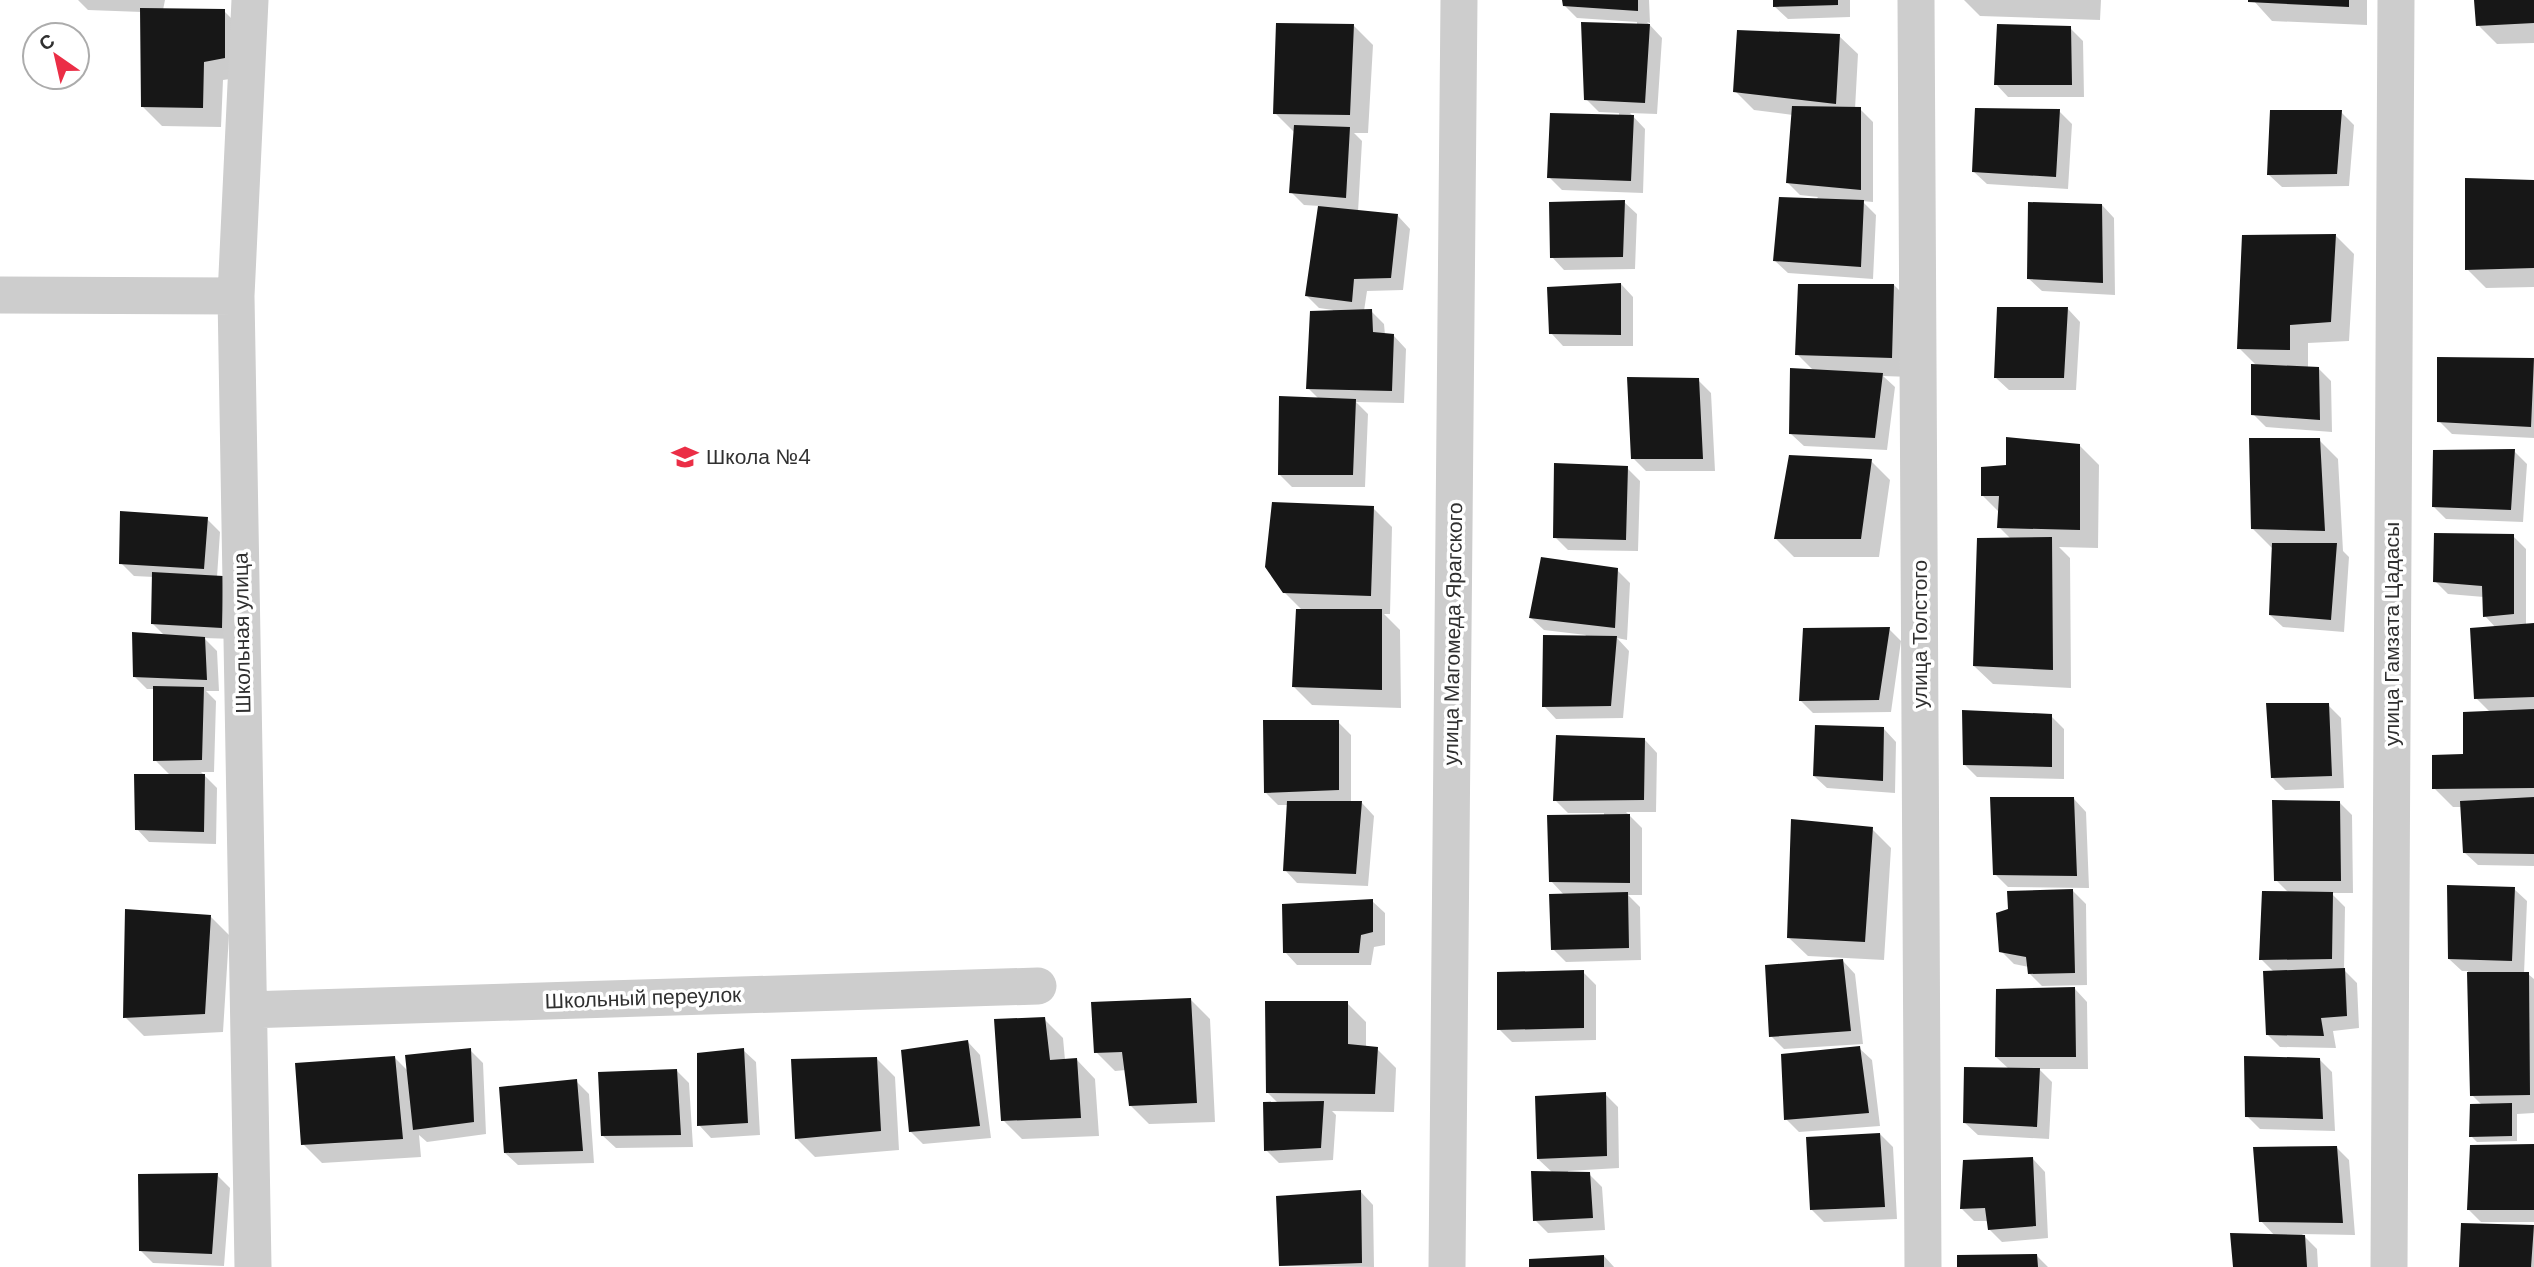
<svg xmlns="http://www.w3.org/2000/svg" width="2534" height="1267" viewBox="0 0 2534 1267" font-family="'DM Sans',sans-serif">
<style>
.shadow{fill:#0003}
.building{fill:#171717}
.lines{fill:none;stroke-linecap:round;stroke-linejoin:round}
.minor{stroke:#cdcdcd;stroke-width:37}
.labels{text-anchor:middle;stroke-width:7;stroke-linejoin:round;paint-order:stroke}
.poi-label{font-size:21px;fill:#303030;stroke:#fff;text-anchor:start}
.street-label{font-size:21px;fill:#303030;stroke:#fff}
</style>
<rect width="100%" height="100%" fill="#fff"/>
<path class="shadow" d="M78,0H165L163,10L224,11L243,30L244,77L223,80L221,127L162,126L143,107L142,12L88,10Z
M1564,0H1649L1650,23L1647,22L1662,38L1657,114L1630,113L1645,129L1643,193L1562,190L1549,177L1619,116V113L1599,112L1586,99L1637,25V22L1577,18L1564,5Z
M1775,0H1850V17L1788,19L1775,7Z
M1964,0H2101L2100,20L1980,16Z
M2253,0H2367V25L2272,21Z
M2476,0H2534V43L2497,44L2478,25Z
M1354,26L1373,45L1368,133H1354L1362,141L1358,212L1398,216L1410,229L1403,290L1367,291L1364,311H1371L1384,324L1385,335L1394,336L1406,349L1404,403L1356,402L1368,414L1365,487H1292L1280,475L1319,399L1308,388L1333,310L1319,308L1307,296L1320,206L1304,205L1291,192L1294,132L1275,113Z
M2070,28L2083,41L2084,97H2008L1996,84Z
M1839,36L1858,54L1855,109H1860L1873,122V202L1862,201L1876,215L1873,279L1788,273L1775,261L1818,197L1800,195L1788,183L1793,115L1754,110L1735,91Z
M2059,111L2072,124L2068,189L1987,184L1974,172Z
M2341,112L2354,125L2349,186L2282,187L2269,175Z
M2534,182V287L2486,288L2467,269Z
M1624,202L1637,214L1635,269L1564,270L1552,257Z
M2102,205L2114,218L2115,295L2042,291L2029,279Z
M2335,235L2354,254L2349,341L2308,343V368H2318L2331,381L2332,432L2266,427L2253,414L2257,366L2239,348Z
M1621,284L1633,297V346H1563L1551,333Z
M1894,285L1913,304L1911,377L1883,376L1895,387L1887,450L1804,446L1791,434L1814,371L1797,354Z
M2068,309L2080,322L2076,390H2009L1996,378Z
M2534,359V438L2452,434L2439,421Z
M1698,380L1711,393L1715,471H1646L1633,458Z
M2319,440L2338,459L2343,551L2349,557L2344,632L2283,627L2270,615L2272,548L2253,529Z
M2080,446L2099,465L2098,548L2059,547L2070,558L2071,688L1993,684L1974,666L2011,539L1999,527L2000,513L1983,496L2008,467Z
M2514,451L2527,464L2523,522L2446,519L2434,507Z
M1871,461L1890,480L1879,557H1794L1776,539Z
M1627,468L1640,481L1638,551L1568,550L1555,537Z
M1373,508L1392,527L1390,614H1384L1400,630L1401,708L1312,705L1293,686L1303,611L1284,592Z
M207,519L220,532L217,577L222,578L234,639L204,638L217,651L219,691H206L216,701L214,772H201L217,788L216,844L149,842L137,829L170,775L155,760V689H147L134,676L165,636L152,623L154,577L134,576L121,563Z
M2513,536L2526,549V625H2534V866L2478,865L2465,853L2462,807H2453L2434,788L2464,756L2491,713L2476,698L2496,628L2485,616L2484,597L2448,594L2435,581Z
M1617,570L1630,583L1627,640L1617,638L1629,651L1623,718L1556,719L1544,706L1586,635L1544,630L1531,618Z
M1889,629L1901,641L1891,712L1813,713L1800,700Z
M2328,705L2341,718L2344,788L2285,790L2272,777Z
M2051,716L2064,729V779L1977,777L1964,764Z
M1338,722L1351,735V803H1362L1374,816L1368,886L1297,883L1285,870L1289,805H1278L1266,793Z
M1884,729L1896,742L1895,793L1827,788L1814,776Z
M1645,740L1657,753L1656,812H1626L1642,828V895H1628L1640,907L1641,960L1566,962L1553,949L1565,896L1551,881L1604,816V813H1568L1555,800Z
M2074,799L2086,812L2089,888L2008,887L1995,874Z
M2340,803L2352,815L2353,893H2331L2345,907L2344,970L2357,983L2359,1028L2333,1031L2336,1048L2280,1047L2267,1034L2274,972L2261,959L2289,893L2276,880Z
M1872,829L1891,848L1884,960L1808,956L1789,938Z
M2514,889L2527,901L2524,974H2528L2534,979V1113L2517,1114V1141L2477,1142L2471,1136L2483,1106L2472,1095L2468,971H2462L2449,959Z
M2073,891L2086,904L2087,985L2042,986L2029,973V967L2014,964L2001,951Z
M1372,901L1385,913V945L1374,947L1371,965H1297L1285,952Z
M210,916L229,935L223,1032L144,1036L125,1017Z
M1843,961L1855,974L1863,1044L1784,1049L1771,1036Z
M1583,972L1596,985V1040L1512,1042L1499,1029Z
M2075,989L2087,1002L2088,1069H2039L2052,1082L2049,1139L1978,1135L1965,1123L2009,1069L1996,1057Z
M1191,1000L1210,1019L1215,1122L1149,1124L1130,1105L1126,1070L1115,1071L1096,1052Z
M1347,1003L1366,1022V1048L1377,1049L1396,1068L1394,1112L1332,1111L1336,1115L1333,1160L1279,1163L1266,1150L1279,1104L1267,1092Z
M1044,1019L1063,1038L1065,1060H1077L1095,1079L1099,1136L1022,1139L1003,1120Z
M968,1042L980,1055L991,1138L923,1144L910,1131Z
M1859,1048L1872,1060L1880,1126L1799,1132L1786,1119Z
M470,1050L483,1063L486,1134L427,1142L419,1135L421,1157L322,1163L303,1144L395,1058L408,1071Z
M743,1050L756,1062L760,1135L711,1138L699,1125Z
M876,1058L895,1077L899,1150L815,1157L796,1138Z
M2319,1059L2332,1072L2335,1131L2260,1129L2247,1116Z
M677,1071L689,1083L693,1147L616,1148L603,1136Z
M576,1081L589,1094L594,1163L518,1165L505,1153Z
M1605,1094L1618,1107L1619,1168L1568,1171V1173L1589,1174L1602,1187L1605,1230L1548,1233L1535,1220L1553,1173L1538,1159Z
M1880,1134L1893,1147L1897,1219L1824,1222L1811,1209Z
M2534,1146V1222H2481L2468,1209Z
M2336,1147L2349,1160L2355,1235L2302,1234L2317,1249L2318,1267H2234L2275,1236L2261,1221Z
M2033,1159L2045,1172L2048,1238L2002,1242L1989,1229L1988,1221H1974L1962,1209Z
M217,1175L230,1188L224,1266L153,1263L140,1250Z
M1361,1192L1373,1205L1374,1267L1281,1266Z
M2463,1224L2534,1227V1267H2461Z
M1604,1256L1614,1267H1531Z
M2037,1256L2048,1267H1959Z"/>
<path class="building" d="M1562,0H1638V11L1563,6Z
M1773,0H1838V5L1773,7Z
M2248,0H2349V7L2248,2Z
M2474,0H2534V23L2476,26Z
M140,8L225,9V58L204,62L203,108L141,107Z
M1581,22L1650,24L1645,103L1584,100Z
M1276,23L1354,24L1350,115L1273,114Z
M1997,24L2071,26L2072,85H1994Z
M1737,30L1840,34L1836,104L1733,92Z
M1792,106L1861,107V190L1786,183Z
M1975,108L2060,109L2056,177L1972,172Z
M2270,110H2342L2337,174L2267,175Z
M1550,113L1634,115L1631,181L1547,178Z
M1294,125L1350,127L1346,198L1289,193Z
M2465,178L2534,180V268L2465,270Z
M1779,197L1864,200L1861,267L1773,261Z
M1625,200L1623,257L1550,258L1549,202Z
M2028,202L2102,204L2103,283L2027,279Z
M1318,206L1398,214L1391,278L1354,279L1352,302L1305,296Z
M2336,234L2331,322L2290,325V350L2237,349L2242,235Z
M1621,283V335L1549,334L1547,287Z
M1798,284H1894L1892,358L1795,355Z
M1997,307H2068L2064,378H1994Z
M1372,309L1373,332L1394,334L1392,391L1306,389L1310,311Z
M2437,357L2534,358L2531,427L2437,422Z
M2251,364L2319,367L2320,420L2251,415Z
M1790,368L1883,373L1875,438L1789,434Z
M1627,377L1699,378L1703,459H1631Z
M1279,396L1356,399L1353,475H1278Z
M2006,437L2080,444V530L1997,528L1999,496H1981V467L2006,465Z
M2249,438H2320L2325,531L2251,529Z
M2515,449L2511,510L2432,507L2433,450Z
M1789,455L1872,459L1861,539H1774Z
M1554,463L1628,466L1626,540L1553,538Z
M1272,502L1374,506L1371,596L1283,593L1265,567Z
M120,511L208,517L204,569L119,564Z
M2434,533L2514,534V614L2483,617L2482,586L2433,582Z
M2052,537L2053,670L1973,666L1977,538Z
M2272,543H2337L2331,620L2269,615Z
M1541,557L1618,568L1615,628L1529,618Z
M152,572L223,576L222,628L151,624Z
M1296,609H1382V690L1292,687Z
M2534,623V697L2474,699L2470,628Z
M1890,627L1879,700L1799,701L1803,628Z
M132,632L205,637L207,680L133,677Z
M1543,635L1617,636L1611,706L1542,707Z
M153,686L204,687L202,760L153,761Z
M2266,703H2329L2332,776L2271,778Z
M2534,709V788L2432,789V755L2463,754V712Z
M1962,710L2052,714V767L1963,765Z
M1263,720H1339V790L1264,793Z
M1815,725L1884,727L1883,781L1813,776Z
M1556,735L1645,738L1644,800L1553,801Z
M134,774H205L204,832L135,830Z
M1990,797H2074L2077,876L1993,875Z
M2534,797V854L2463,853L2460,801Z
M2272,800L2340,801L2341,881H2274Z
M1287,801H1362L1356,874L1283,871Z
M1630,814V883L1549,882L1547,815Z
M1791,819L1873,827L1865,942L1787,938Z
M2447,885L2515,887L2512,961L2448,959Z
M2073,889L2075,973L2028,974L2026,957L1999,952L1996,913L2008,909L2007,891Z
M2262,891L2333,892L2332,959L2259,960Z
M1628,892L1629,948L1551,950L1549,894Z
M1373,899V932L1361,935L1359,953H1283L1282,904Z
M125,909L211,915L205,1014L123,1018Z
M1843,959L1851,1031L1769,1037L1765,965Z
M2345,968L2347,1016L2321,1018L2324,1036L2266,1035L2263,971Z
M1584,970V1028L1497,1030V972Z
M2467,972H2529L2530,1095L2470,1096Z
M2075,987L2076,1057H1995L1996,989Z
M1191,998L1197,1103L1129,1106L1122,1052L1094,1053L1091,1002Z
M1265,1001H1348V1044L1378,1047L1375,1094L1266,1093Z
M1045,1017L1050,1060L1077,1058L1081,1118L1001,1121L994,1019Z
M968,1040L980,1126L909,1132L901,1050Z
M1860,1046L1869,1113L1784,1120L1781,1054Z
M471,1048L474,1122L413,1130L405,1055Z
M744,1048L748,1123L697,1126V1053Z
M395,1056L403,1139L301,1145L295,1063Z
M2244,1056L2320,1058L2323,1119L2245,1117Z
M877,1057L881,1131L795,1139L791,1059Z
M1964,1067L2040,1068L2037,1127L1963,1123Z
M677,1069L681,1135L601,1136L598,1072Z
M577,1079L583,1151L504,1153L499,1087Z
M1606,1092L1607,1156L1537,1159L1535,1096Z
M1324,1101L1321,1148L1264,1151L1263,1102Z
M2512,1103V1136L2469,1137L2470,1104Z
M1880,1133L1885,1207L1810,1210L1806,1137Z
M2534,1144V1210H2467L2470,1145Z
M2337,1146L2343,1223L2259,1222L2253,1147Z
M2033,1157L2036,1226L1988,1230L1985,1208L1960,1209L1963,1160Z
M1531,1171L1590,1172L1593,1218L1533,1221Z
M218,1173L212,1254L139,1251L138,1174Z
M1361,1190L1362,1263L1279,1266L1276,1196Z
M2461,1223L2534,1225L2531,1267H2459Z
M2230,1233L2305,1235L2307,1267H2233Z
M2037,1254L2038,1267H1957V1255Z
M1604,1255V1267H1529V1259Z"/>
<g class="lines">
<path class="minor" d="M250,0L236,296L253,1267
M1916,0L1923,1267
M0,295L236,296
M249,1010L1038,986
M1447,1267L1459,0
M2389,1267L2396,0"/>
</g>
<defs>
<g id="school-bare" transform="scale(2.1)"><path d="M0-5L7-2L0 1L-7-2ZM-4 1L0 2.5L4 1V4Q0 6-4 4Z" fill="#eb2e46" stroke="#fff" stroke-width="2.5" paint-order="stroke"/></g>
</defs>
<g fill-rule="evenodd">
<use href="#school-bare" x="685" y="457"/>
</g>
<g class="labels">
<g class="poi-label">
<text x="706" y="464">Школа №4</text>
</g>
<g class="street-label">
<text transform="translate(242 633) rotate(-91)" y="7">Школьная улица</text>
<text transform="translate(1453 634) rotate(-89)" y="7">улица Магомеда Ярагского</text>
<text transform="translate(1920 634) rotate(-90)" y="7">улица Толстого</text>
<text transform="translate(2392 634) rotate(-90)" y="7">улица Гамзата Цадасы</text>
<text transform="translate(643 998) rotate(-2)" y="7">Школьный переулок</text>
</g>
</g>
<g transform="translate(56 56) rotate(326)"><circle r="33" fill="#ffffff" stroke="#acacac" stroke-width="2"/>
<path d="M0-5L12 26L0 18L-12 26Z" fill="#eb2e46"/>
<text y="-10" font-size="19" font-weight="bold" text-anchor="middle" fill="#303030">С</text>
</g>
</svg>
